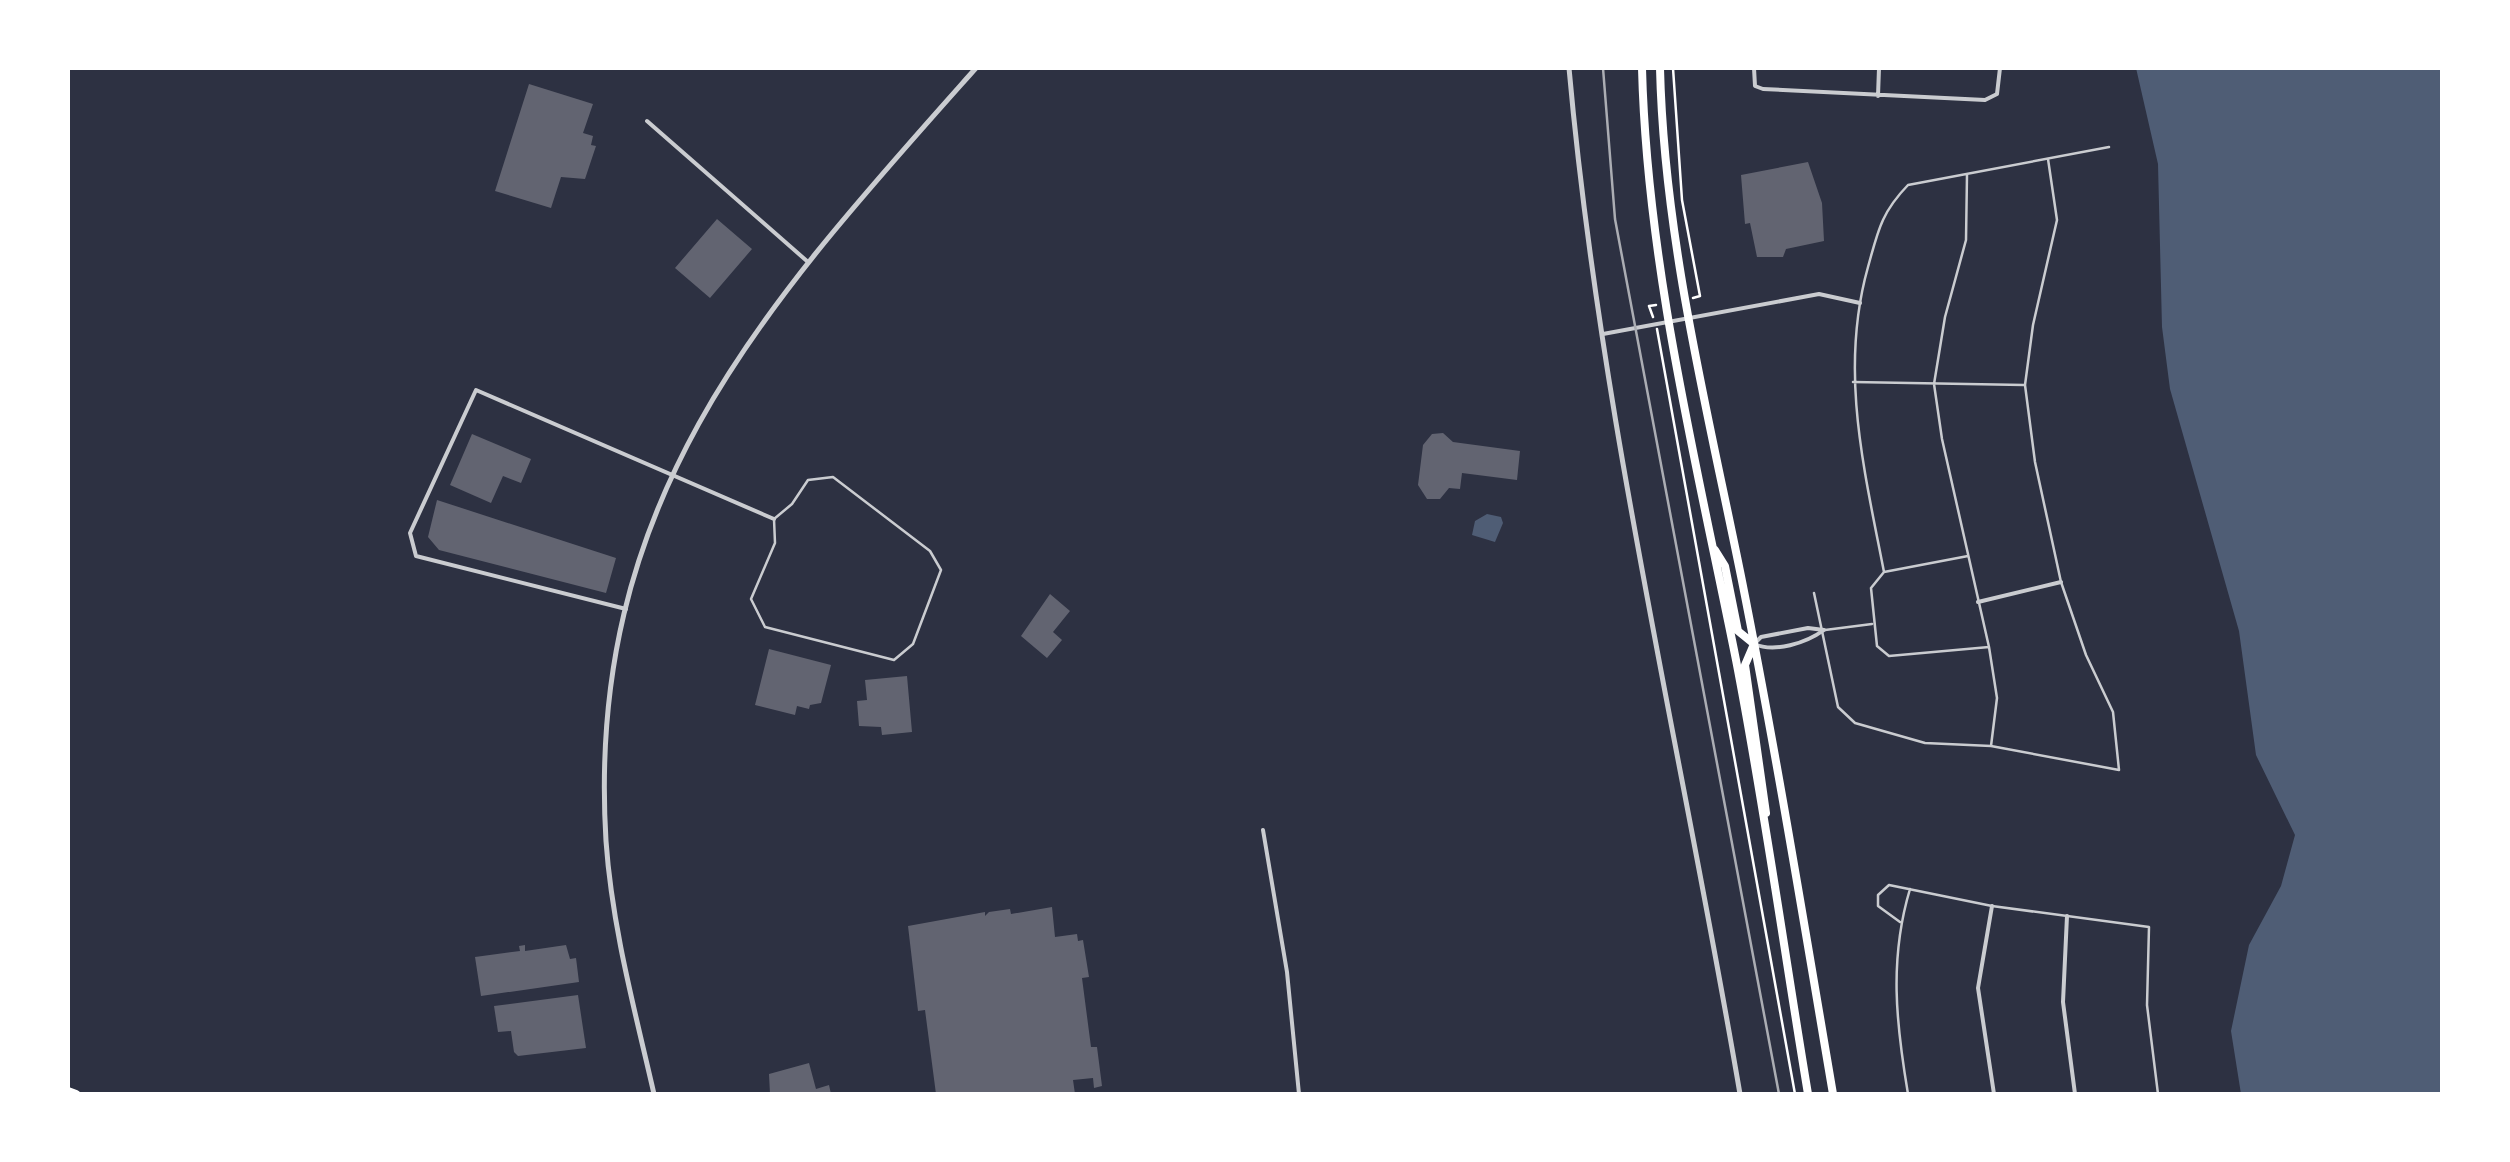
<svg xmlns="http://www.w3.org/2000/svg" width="2510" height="1162" viewBox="0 0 2510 1162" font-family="Helvetica,sans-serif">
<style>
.water{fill:#4f5d75}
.building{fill:#626471}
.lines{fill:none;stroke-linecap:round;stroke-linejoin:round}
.path{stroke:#fff;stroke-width:2.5}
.service{stroke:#caccd0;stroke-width:2.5}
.minor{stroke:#caccd0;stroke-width:4}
.tertiary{stroke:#caccd0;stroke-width:5}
.primary{stroke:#fff;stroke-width:8}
.rail{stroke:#abadb3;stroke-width:2.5}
</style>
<rect width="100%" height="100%" fill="#2d3142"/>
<path class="water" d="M2136,68H2442V1094H2241L2231,1031L2249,945L2281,886L2295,835L2256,755L2239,631L2170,389L2162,327L2158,164Z
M1487,514L1501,517L1503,523L1495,542L1472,535L1475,521Z"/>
<path class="building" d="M529,84L593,104L583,133L593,136L591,145L596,146L585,179L561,177L551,208L495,191Z
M1808,162L1822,203L1824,241L1786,249L1783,257H1757L1750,223L1745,224L1741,175Z
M717,219L752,249L710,298L675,268Z
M1443,433L1453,442L1520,451L1517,480L1462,473L1460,489L1449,488L1440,499H1427L1418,485L1423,445L1432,434Z
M472,434L531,459L521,483L503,476L491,503L450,485Z
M437,500L616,558L606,593L439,550L428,537Z
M1050,594L1070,611L1053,632L1062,640L1047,658L1021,636Z
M769,649L831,665L821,703L810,705L809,709L797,706L795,715L755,705Z
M907,676L912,732L882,735L881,727L859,726L857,701L867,700L865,680Z
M1052,907L1055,937L1077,934L1078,941L1083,940L1089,977L1082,978L1091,1047H1097L1102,1086L1094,1088L1093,1078L1073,1080L1075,1094H936L925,1010L918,1011L908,926L985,912V916L989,912L1010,909L1011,914Z
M525,945V951L566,945L570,959L576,958L579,982L481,996L475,957L520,951L519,946Z
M578,995L586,1048L518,1056L514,1052L511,1031L498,1032L494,1006Z
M809,1063L816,1089L829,1085L831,1094H770L769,1074Z"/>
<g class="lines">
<path class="path" d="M1673,68L1682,200L1700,296L1693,298
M1653,317L1649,306L1656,305
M1657,329L1795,1094"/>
<path class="service" d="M1967,175L1966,240L1945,317L1934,384L1942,439L1989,647L1997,698L1991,746
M1853,382L2024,385
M833,477L930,551L941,570L913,644L894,660L765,627L751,599L775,543L774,519L792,504L808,480Z
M1968,556L1884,572L1871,588L1877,646L1889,656L1989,647
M1884,572C1864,469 1839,370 1868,267C1878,231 1881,213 1908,185L2109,147
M1814,593L1838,707L1855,723L1925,743L1991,746L2119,770L2113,712L2086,655L2061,582L2035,462L2025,385L2033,325L2057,220L2048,159
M1825,630L1872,624
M1900,922L1878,906V895L1889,885L1992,906L2149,927L2147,1005L2158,1094
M1908,1094C1896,1023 1889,959 1910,889"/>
<path class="minor" d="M1754,68L1755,86L1763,89L1985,100L1997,94L2000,68
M1878,96L1879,68
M647,121L808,262
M1603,334L1819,294L1860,303
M1978,602L2061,582
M626,609L416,556L410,533L476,390L774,519
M1808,628L1824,630C1806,643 1775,653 1754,644L1761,637Z
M1263,830L1287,972L1299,1094
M1992,906L1978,988L1994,1094
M2067,916L2063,1002L2075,1094"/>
<path class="tertiary" d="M1569,68C1600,414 1682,753 1740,1094
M654,1094C635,1011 612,927 606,841C585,498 764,306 976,68"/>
<path class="primary" d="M1642,68C1647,266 1697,465 1736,660C1764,804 1784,950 1808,1094
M1660,68C1664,240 1708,412 1742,581C1776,752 1804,923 1833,1094
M1715,550L1725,566L1738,631L1754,644L1745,665L1766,813
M68,1091L76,1094"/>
<path class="rail" d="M1603,68L1615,219L1779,1094"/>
</g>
<rect width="2510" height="1162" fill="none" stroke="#ffffff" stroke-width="140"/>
</svg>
